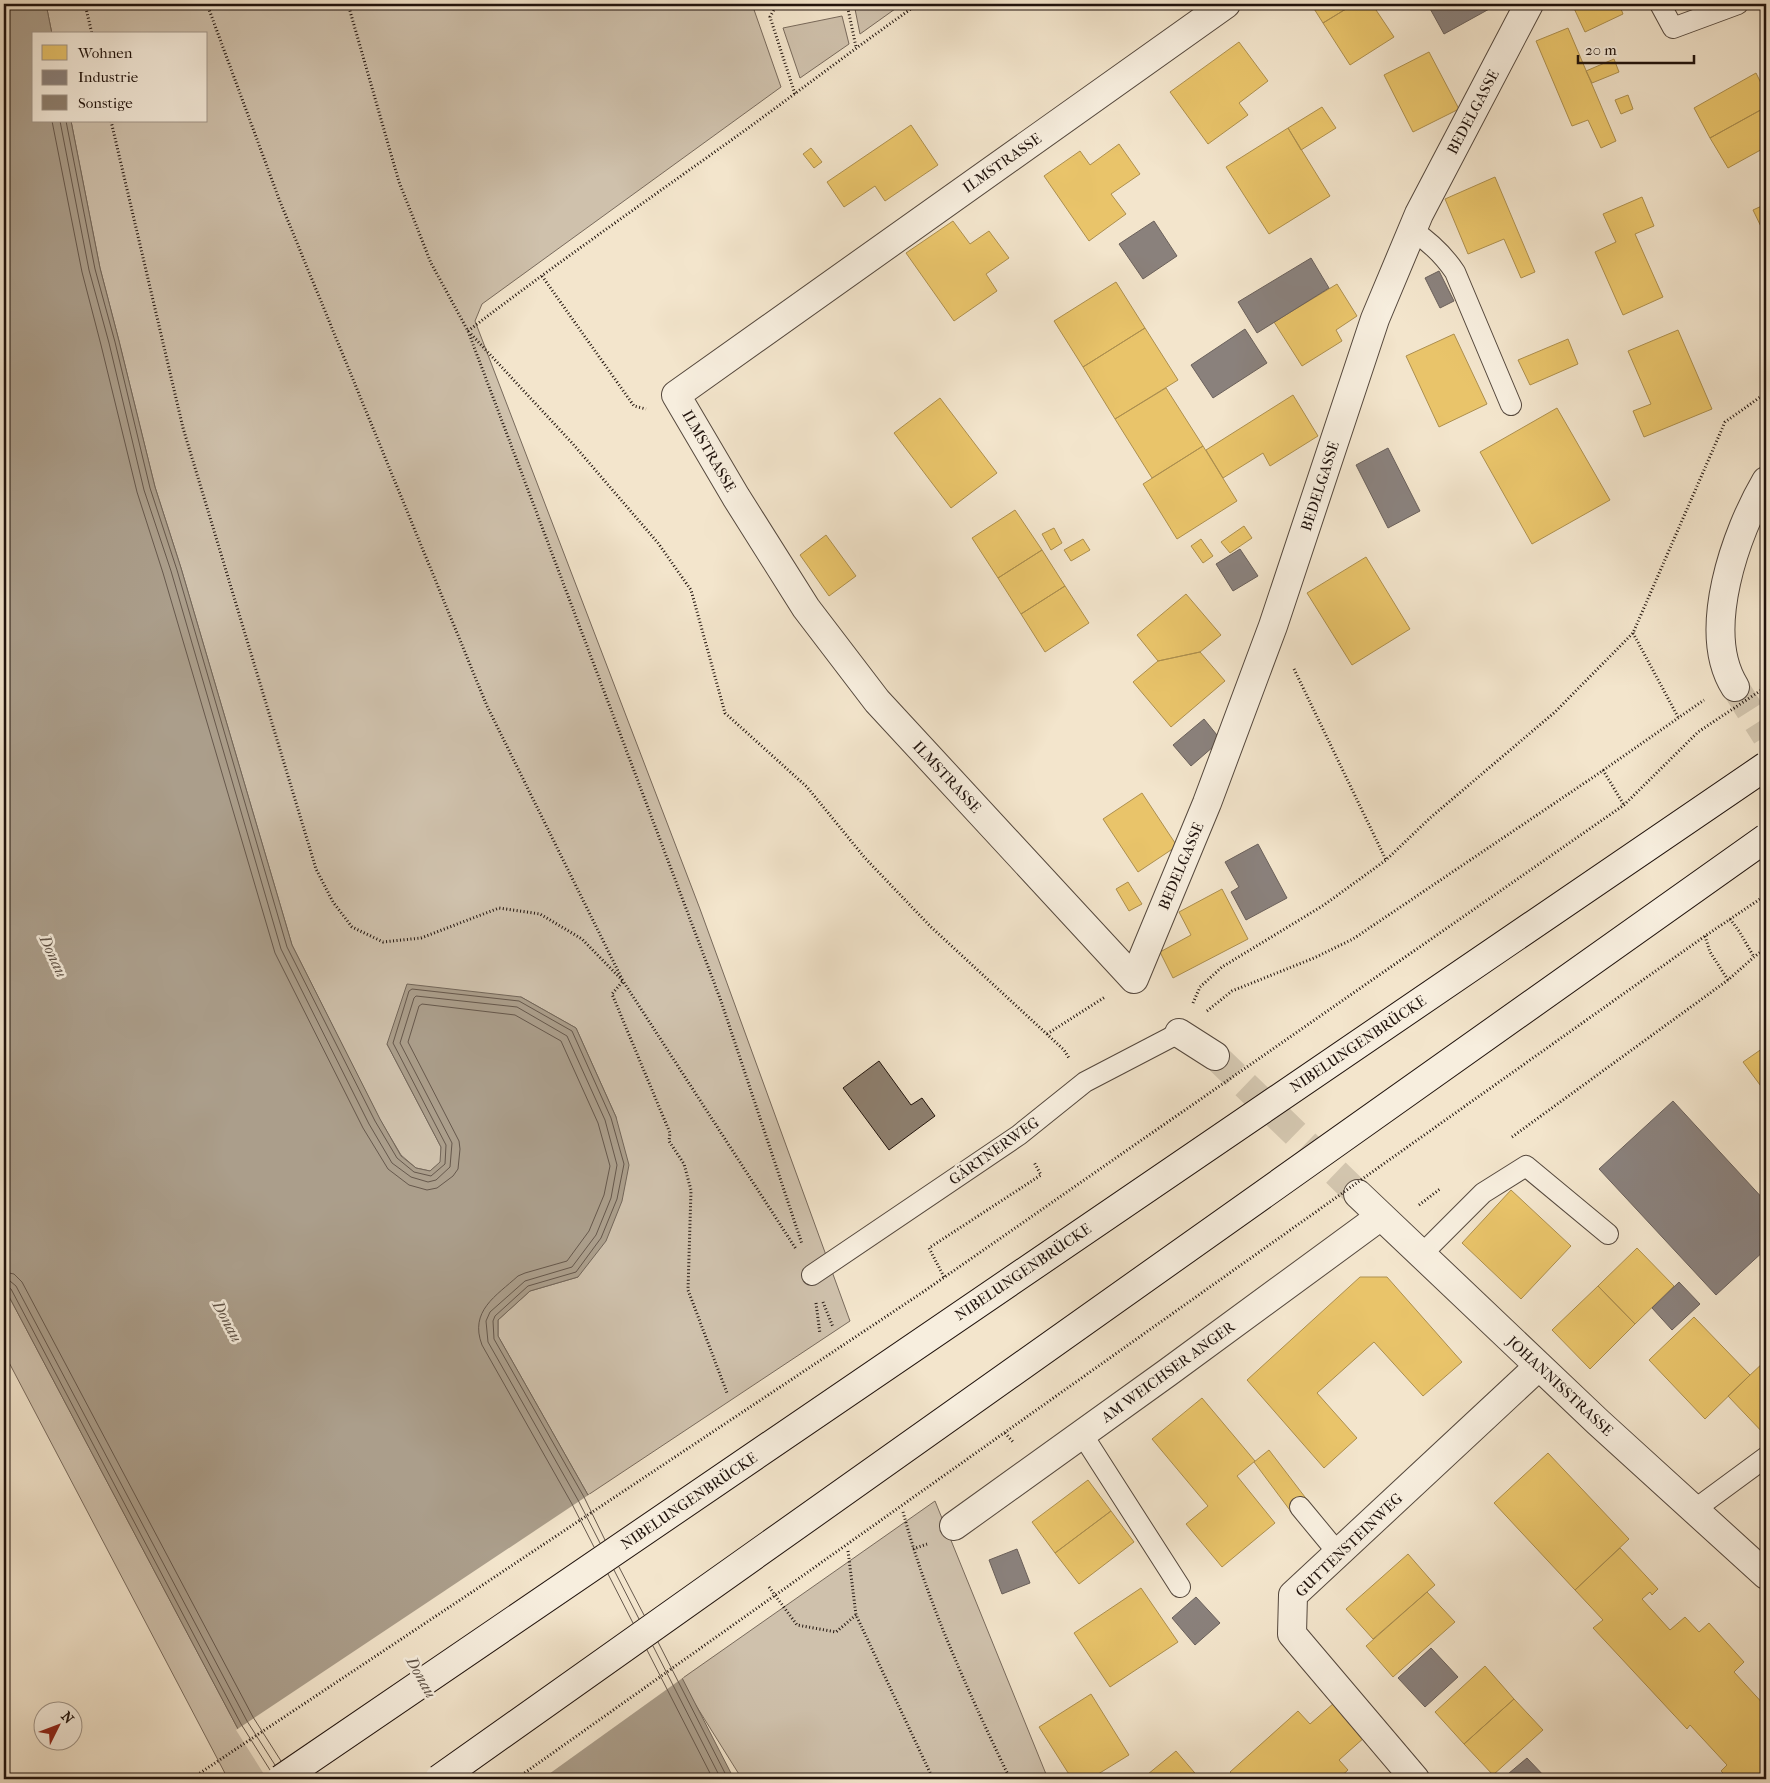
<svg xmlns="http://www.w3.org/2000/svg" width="1770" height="1783" viewBox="0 0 1770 1783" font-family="'IM FELL French Canon',serif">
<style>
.green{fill:#cfc1ac;stroke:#786a5c}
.water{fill:#ab9e8b;stroke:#736659}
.pier{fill:#f3e5cc}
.homes{fill:#e9c46a;stroke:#ad8f4e}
.industry{fill:#8a817c;stroke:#6a605b}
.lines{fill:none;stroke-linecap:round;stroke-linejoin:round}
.shore{stroke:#66584c;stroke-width:1}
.building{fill:#8e8070;stroke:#20130d}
.street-tunnel{stroke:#d3c6af;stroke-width:28;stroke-dasharray:28 14;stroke-linecap:butt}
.lane-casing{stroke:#55483d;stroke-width:22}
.street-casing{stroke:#55483d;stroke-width:30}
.path{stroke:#20130d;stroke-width:3;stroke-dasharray:1 2.5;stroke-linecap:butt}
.lane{stroke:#f7eede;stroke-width:20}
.street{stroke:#f7eede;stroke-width:28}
.secondary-bridge-casing{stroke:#20130d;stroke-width:30;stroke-linecap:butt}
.path-bridge{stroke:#20130d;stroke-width:3;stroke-dasharray:1 2.5;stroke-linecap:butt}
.secondary-bridge{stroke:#f7eede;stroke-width:28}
.labels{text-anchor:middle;stroke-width:5;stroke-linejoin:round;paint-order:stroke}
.street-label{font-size:15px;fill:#20130d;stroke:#f7eede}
.water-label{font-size:16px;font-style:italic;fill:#5f5246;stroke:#f7eede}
</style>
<rect width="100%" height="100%" fill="#f3e5cc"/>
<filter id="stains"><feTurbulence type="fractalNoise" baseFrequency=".004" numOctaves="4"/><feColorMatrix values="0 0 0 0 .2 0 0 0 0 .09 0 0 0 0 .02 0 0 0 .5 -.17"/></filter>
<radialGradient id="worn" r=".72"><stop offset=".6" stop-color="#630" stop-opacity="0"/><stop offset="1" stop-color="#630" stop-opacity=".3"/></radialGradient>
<path class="green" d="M46,4H422L423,7L438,4H752L781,87L482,304L475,321L700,909L850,1321L588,1495L498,1336V1320L530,1291L578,1277L616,1117L576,1028L521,997L387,1044L441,1147V1162L430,1171L416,1168L401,1155L379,1118L292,945L181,568L155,487L119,341L100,268L71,121H206V34H52Z
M854,4H902L860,34Z
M842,16L849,44L800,78L783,28Z
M4,1287L237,1727L270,1779H228L4,1353Z
M935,1501L1048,1779H742L680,1680Z"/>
<path class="water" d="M4,4H46L52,34H34V121H71L100,268L119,341L155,487L181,568L292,945L380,1119L401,1156L416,1168L430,1171L440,1162L441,1147L387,1044L407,984L521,997L576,1028L616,1117L629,1165L622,1201L606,1241L578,1277L530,1291L498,1320V1336L588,1495L734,1779H270L237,1727L4,1287Z"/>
<path class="pier" d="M590,1494L684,1677L542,1779H267L236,1730Z"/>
<path class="homes" d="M1311,4H1354L1323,23Z
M1354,4H1372L1394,37L1350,65L1323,23Z
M1572,4H1619L1623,14L1585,32Z
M1568,28L1616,141L1601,148L1588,120L1572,126L1536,41Z
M1239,42L1268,81L1239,103L1248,115L1208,144L1170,92Z
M1429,52L1459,109L1413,132L1384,75Z
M1614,59L1619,72L1592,83L1586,71Z
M1756,73L1766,93V107L1710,138L1694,108Z
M1628,95L1633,109L1621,114L1615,100Z
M1322,107L1336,128L1301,150L1288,128Z
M1766,107V147L1728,168L1710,138Z
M911,125L938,165L885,201L875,186L844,207L827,182Z
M1288,128L1330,196L1269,234L1226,167Z
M1119,144L1140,174L1111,194L1126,214L1089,241L1044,176L1080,151L1090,165Z
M811,148L822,162L814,168L803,154Z
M1495,177L1535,272L1521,278L1504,239L1468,254L1445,199Z
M1642,197L1654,226L1635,234L1663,297L1623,315L1595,252L1616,242L1603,214Z
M1766,204V237L1753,210Z
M953,221L970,244L989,231L1009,258L986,274L997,291L954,321L906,253Z
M1116,282L1145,328L1083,367L1054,321Z
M1337,284L1357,316L1336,330L1342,341L1302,366L1274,322Z
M1145,328L1178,380L1115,419L1083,367Z
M1678,330L1712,409L1644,437L1633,411L1651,404L1628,351Z
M1454,334L1487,404L1439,427L1406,356Z
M1568,339L1578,364L1530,385L1518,360Z
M1166,388L1203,446L1152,478L1115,419Z
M1293,395L1318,436L1270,466L1263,453L1223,478L1206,450Z
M940,398L997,473L951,508L894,433Z
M1557,408L1610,500L1532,544L1480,452Z
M1203,446L1237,501L1177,539L1143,484Z
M1015,510L1042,550L998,578L972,538Z
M1244,526L1252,538L1230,553L1221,542Z
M1054,528L1062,543L1051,550L1042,534Z
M826,535L856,576L829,596L800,555Z
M1083,539L1090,550L1071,561L1064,550Z
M1201,539L1213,556L1203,563L1191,546Z
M1042,550L1065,586L1021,614L998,578Z
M1366,557L1410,629L1352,665L1307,593Z
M1065,586L1089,623L1045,652L1021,614Z
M1186,594L1221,635L1200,652L1158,661L1137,635Z
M1200,652L1225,681L1171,727L1133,682L1158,661Z
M1142,793L1177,846L1138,872L1103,819Z
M1128,882L1142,904L1129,911L1116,889Z
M1222,889L1248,939L1173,978L1160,952L1191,935L1179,912Z
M1766,1046V1093L1743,1062Z
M1511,1190L1571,1246L1521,1299L1462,1243Z
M1637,1248L1674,1286L1635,1324L1598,1286Z
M1360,1277H1387L1462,1362L1423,1396L1374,1342L1317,1393L1357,1438L1324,1468L1247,1380Z
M1598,1286L1635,1324L1590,1369L1552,1330Z
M1694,1317L1750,1375L1705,1419L1649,1360Z
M1766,1360V1436L1728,1396Z
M1202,1398L1255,1461L1237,1476L1275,1523L1222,1567L1186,1524L1208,1506L1152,1439Z
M1269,1450L1308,1501L1292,1513L1254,1462Z
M1548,1453L1629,1539L1575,1590L1494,1503Z
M1088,1480L1111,1511L1055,1553L1032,1522Z
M1111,1511L1134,1542L1079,1584L1055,1553Z
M1620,1548L1658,1589L1652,1595L1650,1592L1642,1599L1670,1630L1685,1617L1699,1632L1709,1623L1744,1662L1734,1672L1766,1707V1714L1762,1717L1766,1722V1779H1729L1721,1771L1727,1765L1690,1725L1687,1729L1593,1628L1603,1620L1575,1590Z
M1408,1554L1435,1585L1373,1639L1346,1609Z
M1141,1588L1178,1642L1110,1687L1074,1633Z
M1427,1592L1455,1622L1393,1677L1366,1646Z
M1485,1666L1514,1699L1464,1744L1435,1712Z
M1091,1694L1129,1755L1090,1779H1072L1039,1727Z
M1514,1699L1543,1730L1493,1775L1464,1744Z
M1334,1703L1365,1737L1339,1760L1348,1770L1338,1779H1237L1230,1772L1298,1711L1310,1724Z
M1176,1751L1200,1779H1142Z"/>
<path class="industry" d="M1429,4H1488L1491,8L1444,34L1428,5Z
M1154,221L1177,256L1143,279L1119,244Z
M1311,258L1329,288L1257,333L1238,302Z
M1439,271L1454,301L1440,308L1425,278Z
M1245,329L1267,363L1213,398L1191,365Z
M1388,448L1420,511L1388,528L1356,465Z
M1240,549L1258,576L1233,591L1216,564Z
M1204,719L1221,740L1191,766L1173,745Z
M1258,844L1287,898L1246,920L1231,892L1239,887L1225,862Z
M1673,1101L1766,1202V1249L1716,1295L1599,1169Z
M1679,1282L1700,1304L1672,1330L1652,1308Z
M1017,1549L1030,1583L1002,1594L989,1560Z
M1196,1597L1220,1623L1195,1645L1172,1618Z
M1431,1648L1458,1677L1425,1707L1398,1678Z
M1527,1758L1547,1779H1502Z"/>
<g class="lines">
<path class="shore" d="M52,121L82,272L101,345L137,492L163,573L275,953L363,1128L388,1169L409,1185L427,1190L437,1188L453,1176L458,1169L460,1149L459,1141L408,1042L419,1006L422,1004L515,1015L561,1041L598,1123L610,1166L604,1195L589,1231L567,1261L525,1273L518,1276C496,1296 469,1311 482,1345L572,1504L594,1547
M60,121L89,270L109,343L144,490L171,571L281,949L369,1124L392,1163L411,1177L428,1182L436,1180L450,1167L452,1143L400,1043L414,998L416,996L517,1007L567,1036L605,1120L617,1165L611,1198L596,1235L572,1267L525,1281L490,1312L486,1321L488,1342L578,1500L600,1543
M66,121L95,269L115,342L150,488L177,570L287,947L375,1121L397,1158L414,1172L431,1176L445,1164L446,1145L393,1043L409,991L412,989L519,1001L572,1031L611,1118L624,1164L617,1199L601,1238L576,1272L528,1286L495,1316L493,1321L494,1339L584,1497L605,1540
M4,1272L14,1274L22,1282L253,1717L281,1761
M4,1280L10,1281L16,1286L247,1721L275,1765
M4,1286L8,1287L11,1289L241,1724L270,1770
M619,1567L644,1615
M614,1570L639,1619
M608,1574L633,1623
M658,1642L728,1779
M653,1646L721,1779
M647,1650L713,1779"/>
</g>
<path class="building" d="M879,1061L911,1105L922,1098L935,1116L889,1150L843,1088Z"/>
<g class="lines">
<path class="street-tunnel" d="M1735,687L1766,736
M1215,1056L1358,1194"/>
<g class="lane-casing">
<path id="lane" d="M1660,4L1673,28L1738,4
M1412,230C1430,242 1443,254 1455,272L1511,405
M1421,1255L1483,1193L1526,1166L1608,1234
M812,1275L1019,1135L1085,1082L1179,1033
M1082,1434L1180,1587
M1300,1507L1338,1553
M1694,1510L1766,1457"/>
</g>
<g class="street-casing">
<path id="street" d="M1226,4L676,395L736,497L806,608L877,701L1134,979L1207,803L1273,626L1375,319L1419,214L1529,4
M1735,687C1700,632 1736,532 1766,481
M1179,1033L1215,1056
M1358,1194L1598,1422L1766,1575
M954,1526L1167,1373L1381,1216
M1415,1779L1292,1634L1293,1595L1539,1366"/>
</g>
<path class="path" d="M85,4L92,34
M207,4L279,199L487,706L623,981L612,994L670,1133L669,1141L684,1164L691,1190L688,1290L727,1393
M348,4L399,182L431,263L468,331L721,1001L802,1244
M777,4L770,17L795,94
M847,4L856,47
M349,7L359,4
M111,121L183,428L316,869L333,902L352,927L383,942L421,938L499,908L540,914L582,939L623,981L796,1249
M542,276L634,406L646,409
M468,331C558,262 652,197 744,131C802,89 859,45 918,4
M471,334L573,444L658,543L691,590L725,713L807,787L865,858L930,926L1064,1050L1069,1058
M1633,633L1678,717
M1294,669L1386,860
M1603,770L1624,805
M1730,919L1739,931L1754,957
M1705,936L1710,952L1728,980
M1193,1003L1200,987L1222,967L1324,905L1386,860L1430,818L1555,712L1633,633L1725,422L1766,393
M1207,1011L1232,991L1314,958L1353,939L1592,778L1704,700
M1047,1034L1105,997
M1512,1137L1728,980L1754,957L1766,948
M1419,1205L1440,1189
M944,1277L929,1248L1041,1175L1034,1162
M823,1302L833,1327
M816,1303L820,1334
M1005,1433L1013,1442
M903,1512C928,1605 969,1693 1010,1779
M913,1549L927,1544
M848,1551L856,1615L933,1779
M769,1587L797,1625L836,1632L856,1615"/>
<use href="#lane" class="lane"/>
<use href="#street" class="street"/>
<g class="secondary-bridge-casing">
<path id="secondary-bridge" d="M281,1779L1766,766
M439,1779L1766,838"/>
</g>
<path class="path-bridge" d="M191,1779L923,1292L1624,805L1698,732L1766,687
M516,1779L1705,936L1766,895"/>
<use href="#secondary-bridge" class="secondary-bridge"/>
</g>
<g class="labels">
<g class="street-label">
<text transform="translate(1473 112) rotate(-62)" y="5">BEDELGASSE</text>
<text transform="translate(1002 163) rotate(-35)" y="5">ILMSTRASSE</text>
<text transform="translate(709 451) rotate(60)" y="5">ILMSTRASSE</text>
<text transform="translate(1320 486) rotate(-72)" y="5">BEDELGASSE</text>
<text transform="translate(947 777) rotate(47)" y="5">ILMSTRASSE</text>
<text transform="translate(1181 866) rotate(-67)" y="5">BEDELGASSE</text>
<text transform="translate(1358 1044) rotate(-34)" y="5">NIBELUNGENBRÜCKE</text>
<text transform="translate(994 1151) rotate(-35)" y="5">GÄRTNERWEG</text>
<text transform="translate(1023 1272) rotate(-34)" y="5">NIBELUNGENBRÜCKE</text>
<text transform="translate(1168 1372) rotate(-36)" y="5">AM WEICHSER ANGER</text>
<text transform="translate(1560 1386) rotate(43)" y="5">JOHANNISSTRASSE</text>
<text transform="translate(689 1501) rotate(-34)" y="5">NIBELUNGENBRÜCKE</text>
<text transform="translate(1349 1545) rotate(-44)" y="5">GUTTENSTEINWEG</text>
</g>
<g class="water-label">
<text transform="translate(54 956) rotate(65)" y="6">Donau</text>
<text transform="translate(228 1321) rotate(62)" y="6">Donau</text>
<text transform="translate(422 1677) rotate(61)" y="6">Donau</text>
</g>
</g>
<rect width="1770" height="1783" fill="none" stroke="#f3e5cc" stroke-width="20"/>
<rect x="5" y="5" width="1760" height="1773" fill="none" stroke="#20130d" stroke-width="2.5"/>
<rect x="10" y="10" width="1750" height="1763" fill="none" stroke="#20130d"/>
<rect x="32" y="32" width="175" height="90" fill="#f7eede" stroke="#a1968a"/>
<rect x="42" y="45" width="25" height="15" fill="#e9c46a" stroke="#a1968a"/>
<text x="78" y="58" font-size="15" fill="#20130d">Wohnen</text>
<rect x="42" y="70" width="25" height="15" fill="#8a817c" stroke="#a1968a"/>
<text x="78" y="82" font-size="15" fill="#20130d">Industrie</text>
<rect x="42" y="95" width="25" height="15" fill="#8e8070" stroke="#a1968a"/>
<text x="78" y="108" font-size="15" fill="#20130d">Sonstige</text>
<g transform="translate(58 1726) rotate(48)"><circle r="24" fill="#f7eede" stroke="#a1968a"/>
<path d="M0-4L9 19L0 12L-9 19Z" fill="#8f2418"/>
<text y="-8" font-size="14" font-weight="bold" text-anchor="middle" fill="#20130d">N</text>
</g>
<path d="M1578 55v8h116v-8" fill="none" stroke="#20130d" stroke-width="2.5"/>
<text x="1585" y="55" font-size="15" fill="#20130d" stroke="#f7eede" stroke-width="4" paint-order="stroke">20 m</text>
<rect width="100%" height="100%" filter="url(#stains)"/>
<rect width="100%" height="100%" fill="url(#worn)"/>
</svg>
